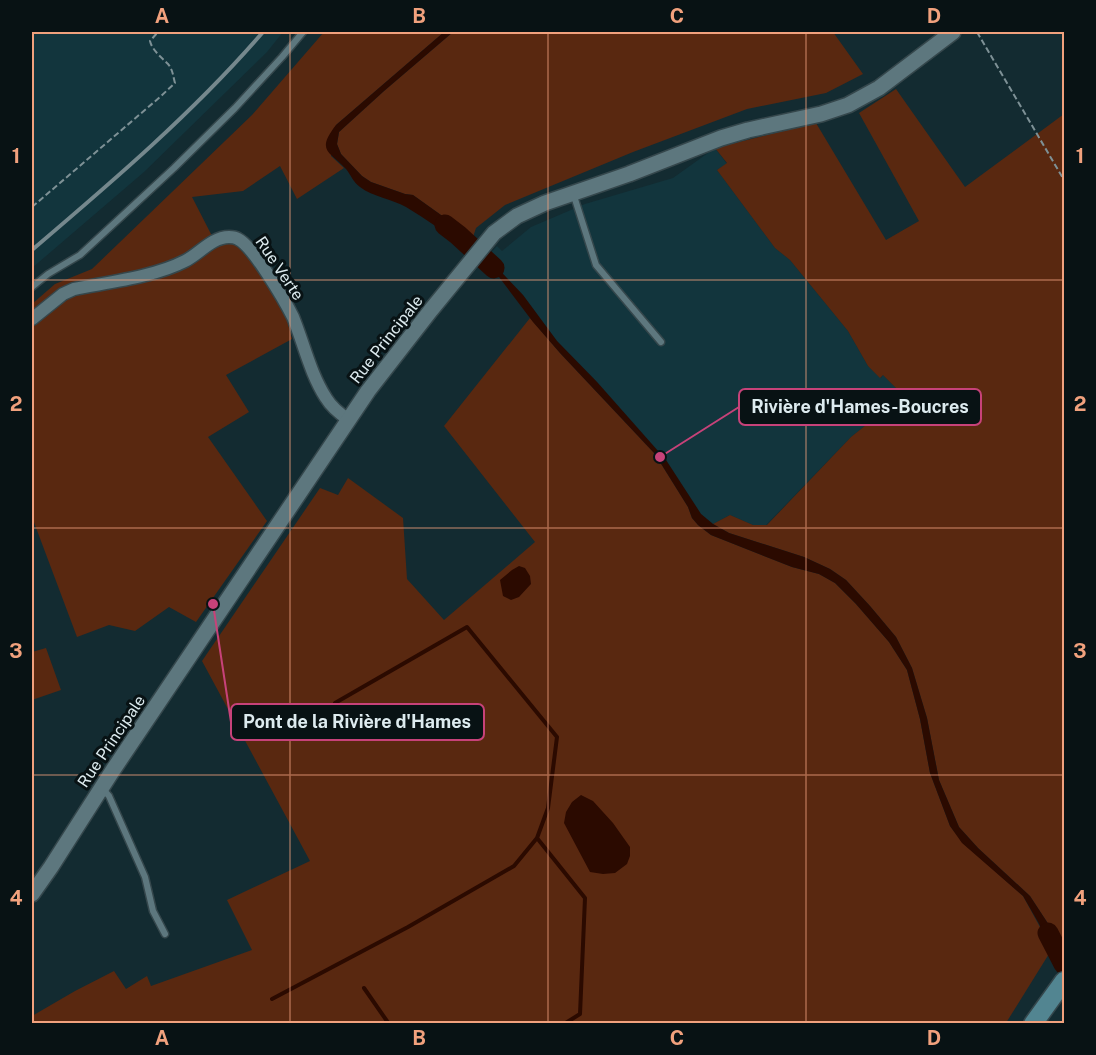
<svg xmlns="http://www.w3.org/2000/svg" width="1096" height="1055" viewBox="0 0 1096 1055" font-family="'Public Sans',sans-serif">
<style>
.built{fill:#12353d}
.green{fill:#592810}
.water{fill:#2b0a00}
.lines{fill:none;stroke-linecap:round;stroke-linejoin:round}
.stream{stroke:#2b0a00;stroke-width:4}
.river{stroke:#2b0a00;stroke-width:21}
.service-casing{stroke:#35474c;stroke-width:9}
.minor-casing{stroke:#35474c;stroke-width:15}
.tertiary-casing{stroke:#35474c;stroke-width:18}
.secondary-casing{stroke:#35474c;stroke-width:21}
.path{stroke:#7e9196;stroke-width:2;stroke-dasharray:6 3;stroke-linecap:butt}
.service{stroke:#5d777e;stroke-width:6}
.minor{stroke:#5d777e;stroke-width:12}
.tertiary{stroke:#5d777e;stroke-width:15}
.secondary{stroke:#528591;stroke-width:18}
.rail{stroke:#75888d;stroke-width:4}
.grid{fill:none;stroke:#f1a17d;stroke-width:1.5;stroke-opacity:0.55}
.labels{text-anchor:middle;stroke-width:6;stroke-linejoin:round;paint-order:stroke}
.street-label{font-size:16px;fill:#ddebef;stroke:#081214}
.leader{fill:none;stroke:#c74279;stroke-width:2}
.callout-dot{fill:#c74279;stroke:#081214;stroke-width:2}
.callout{fill:#081214;stroke:#c74279;stroke-width:2}
.callout-label{font-size:18px;text-anchor:middle;font-weight:bold;fill:#ddebef}
.neatline{fill:none;stroke:#f1a17d;stroke-width:2}
.grid-label{font-size:20px;text-anchor:middle;font-weight:bold;fill:#f1a17d}
</style>
<rect width="100%" height="100%" fill="#132b31"/>
<path class="built" d="M32,32H283L267,52L144,172L32,268Z
M715,148L727,164L717,170L775,248L790,260L848,331L868,366L881,378L883,375L898,390L871,421L851,437L766,525H753L730,515L713,524L701,514L666,460L597,382L557,341L523,295L487,257L497,246L502,251L531,227L585,204L673,178Z"/>
<path class="green" d="M324,32H444L336,125L331,156L344,168L297,199L280,166L243,191L192,197L211,234L240,246L284,309L292,339L226,375L249,412L208,437L267,521L196,622L169,607L135,631L109,625L77,637L32,517V304L55,284L92,269L252,115Z
M453,32H833L863,74L826,93L747,109L633,152L505,205L476,228L473,237L454,222L441,215L413,195L405,194L371,182L362,176L341,154L337,144L339,132L384,91Z
M896,89L965,187L1064,114V955L1047,922L1030,896L978,848L959,827L939,780L927,718L912,668L896,637L870,606L846,580L830,569L804,557L729,533L713,524L730,515L753,525H767L851,437L871,421L898,390L883,375L880,378L868,366L848,331L790,260L775,248L717,170L727,163L715,148L816,123L886,240L919,221L859,113Z
M530,318L560,353L655,454L688,507L692,518L698,525L711,535L792,567L819,574L835,583L856,604L889,642L907,670L920,719L930,773L950,826L963,843L1023,896L1052,949L1006,1023L32,1024V1016L75,991L114,971L126,989L147,976L151,986L252,950L227,900L310,861L202,661L320,488L338,495L348,478L403,518L407,579L444,620L535,542L444,426Z
M46,648L61,690L32,700V652Z"/>
<path class="water" d="M444,32H453L384,91L339,132L337,144L341,154L362,176L371,182L405,194L413,195L441,215L454,222L473,237L464,245C445,233 426,219 406,207C392,199 373,197 360,187C353,182 351,175 346,169C329,151 316,151 336,125Z
M487,257L523,295L557,341L597,382L666,460L701,514L713,524L729,533L804,557L830,569L846,580L870,606L896,637L912,668L927,718L939,780L959,827L978,848L1030,896L1047,922L1064,955L1059,962L1038,922L1023,896L962,843L950,826L930,773L920,719L907,670L889,642L856,604L835,583L819,574L792,567L711,535L698,525L692,518L688,507L655,454L560,353L533,322L496,273L481,261Z
M519,566L525,568L530,576L531,584L519,597L511,600L503,596L500,580L512,570Z
M581,795L593,801L613,823L630,847V856L627,864L615,873L603,874L590,872L564,823L566,812L572,802Z"/>
<g class="lines">
<path class="stream" d="M335,703L467,627L557,737L548,808L537,838L585,898L580,1014L564,1024
M364,988L389,1024
M272,999L408,927L514,866L537,838"/>
<path class="river" d="M445,225L458,235L494,268
M1048,933L1064,964"/>
<g class="service-casing">
<path id="service" d="M573,193L596,265L661,342
M32,287L48,274L80,255L174,168L235,108L282,57L303,32
M102,788L109,796L145,877L153,911L165,934"/>
</g>
<g class="minor-casing">
<path id="minor" d="M32,319L63,294L74,289C109,282 154,277 185,261C199,254 212,237 229,237C232,237 235,237 238,239C253,246 285,301 293,317C304,344 310,373 326,398C332,408 340,414 349,420"/>
</g>
<g class="tertiary-casing">
<path id="tertiary" d="M32,894L51,867L113,770L368,391L431,310L494,233L517,216L545,203L629,174L721,138L748,130L821,114L848,105L879,88L953,32"/>
</g>
<g class="secondary-casing">
<path id="secondary" d="M1033,1024L1064,981"/>
</g>
<path class="path" d="M977,32L1064,180
M32,207L160,97L175,83C173,76 173,70 168,64C161,57 152,50 150,41L158,32"/>
<use href="#service" class="service"/>
<use href="#minor" class="minor"/>
<use href="#tertiary" class="tertiary"/>
<use href="#secondary" class="secondary"/>
<path class="rail" d="M32,250C113,181 194,112 263,32"/>
</g>
<path class="grid" d="M290,32V1024M548,32V1024M806,32V1024M32,280H1064M32,528H1064M32,775H1064"/>
<g class="labels">
<g class="street-label">
<text transform="translate(280 268) rotate(56)" y="6">Rue Verte</text>
<text transform="translate(386 339) rotate(-52)" y="6">Rue Principale</text>
<text transform="translate(111 741) rotate(-56)" y="6">Rue Principale</text>
</g>
</g>
<path class="leader" d="M660 457L739 407M213 604L231 722"/>
<g class="callout-dot">
<circle cx="660" cy="457" r="6"/>
<circle cx="213" cy="604" r="6"/>
</g>
<g class="callout">
<rect x="739" y="389" width="242" height="36" rx="6"/>
<rect x="231" y="704" width="253" height="36" rx="6"/>
</g>
<g class="callout-label">
<text x="860" y="413">Rivière d'Hames-Boucres</text>
<text x="357" y="728">Pont de la Rivière d'Hames</text>
</g>
<rect width="1096" height="1055" fill="none" stroke="#081214" stroke-width="66"/>
<rect x="33" y="33" width="1030" height="989" class="neatline"/>
<g class="grid-label">
<text x="162" y="23">A</text>
<text x="419" y="23">B</text>
<text x="677" y="23">C</text>
<text x="934" y="23">D</text>
<text x="16" y="163">1</text>
<text x="1080" y="163">1</text>
<text x="16" y="411">2</text>
<text x="1080" y="411">2</text>
<text x="16" y="658">3</text>
<text x="1080" y="658">3</text>
<text x="16" y="905">4</text>
<text x="1080" y="905">4</text>
<text x="162" y="1045">A</text>
<text x="419" y="1045">B</text>
<text x="677" y="1045">C</text>
<text x="934" y="1045">D</text>
</g>
</svg>
